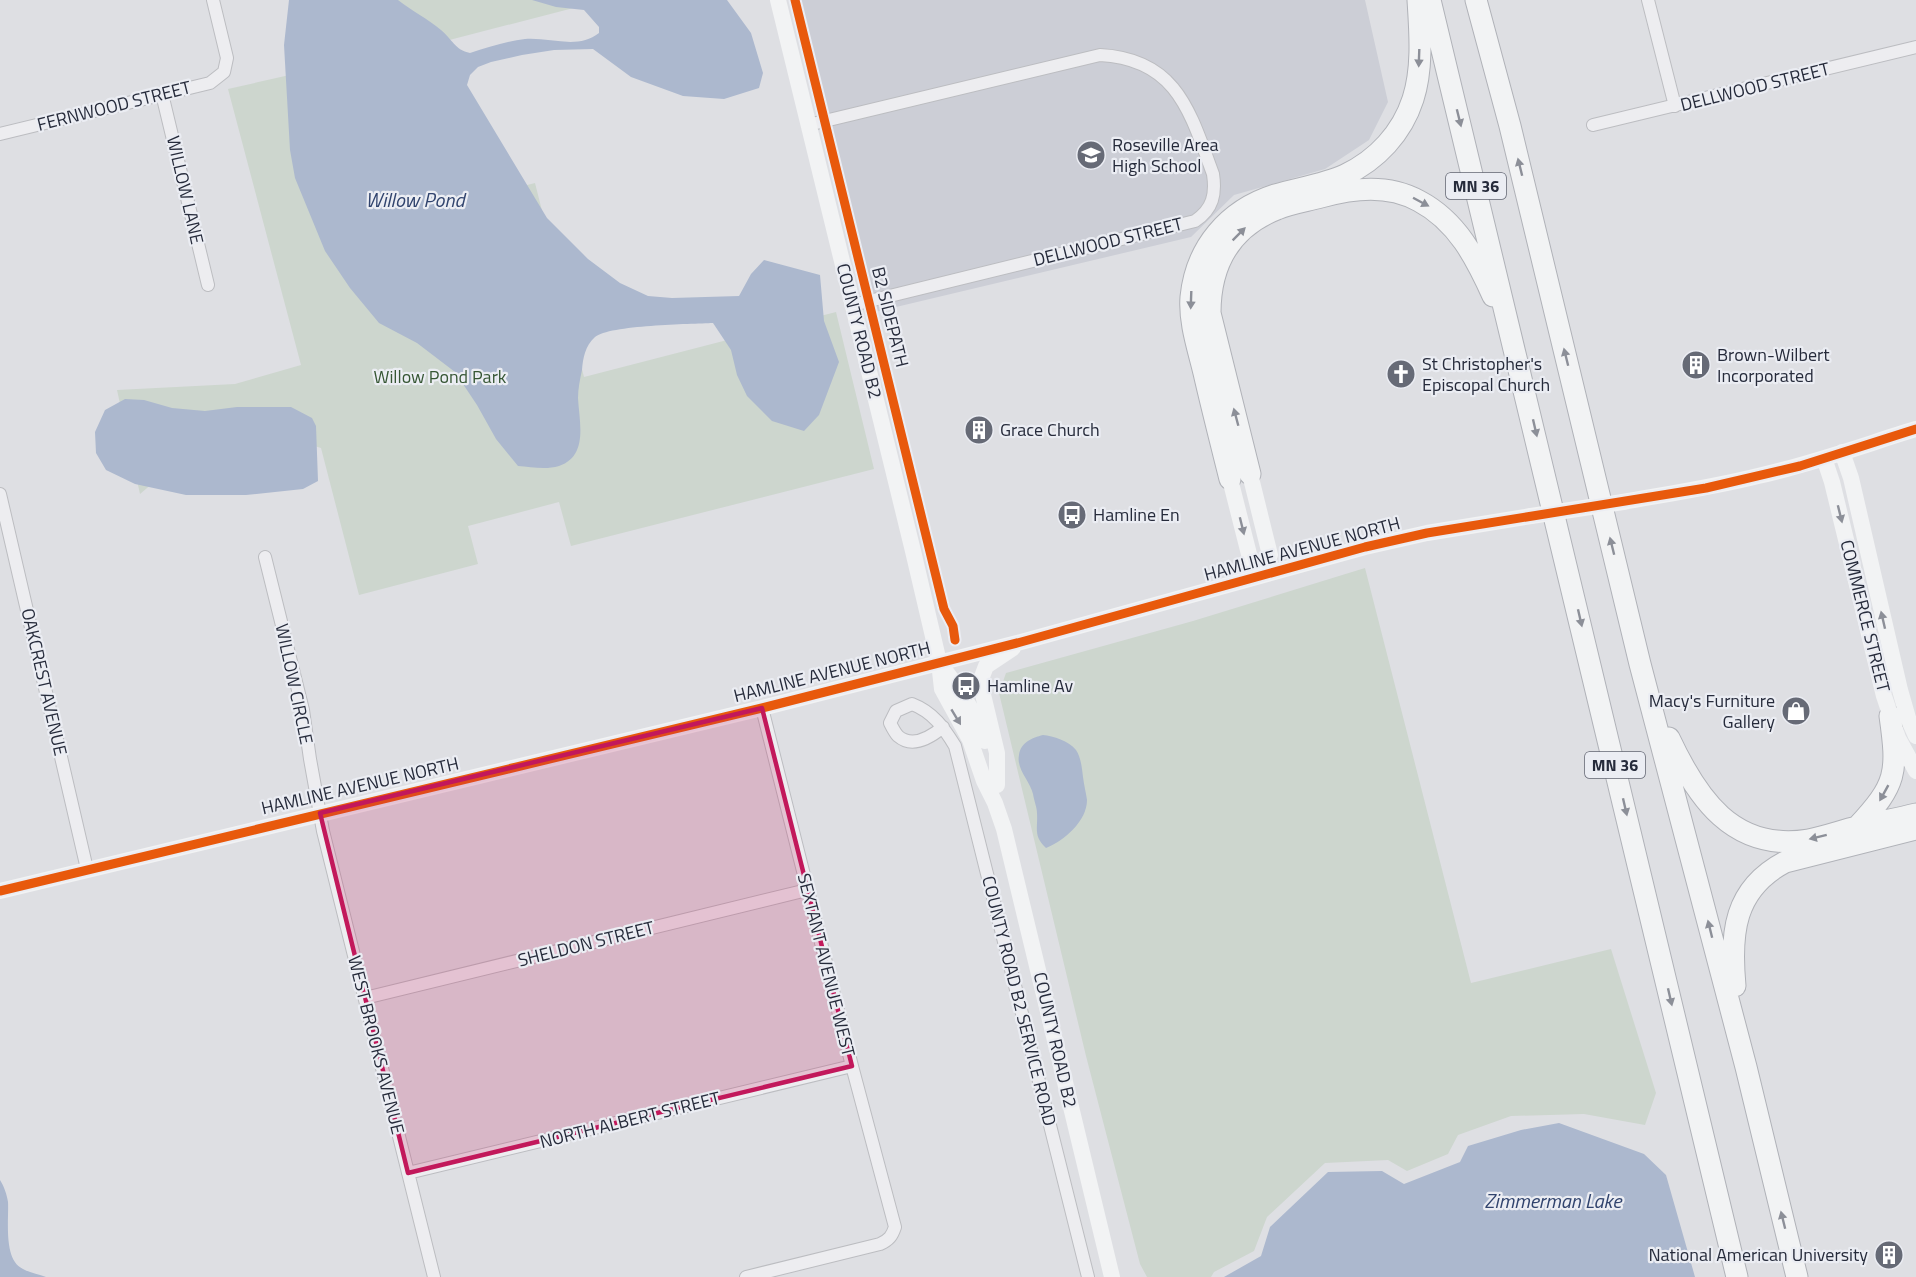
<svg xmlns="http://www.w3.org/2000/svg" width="1916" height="1277" viewBox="0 0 1916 1277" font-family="'Titillium Web',sans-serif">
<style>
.built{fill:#ccced6}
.green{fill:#cdd6ce}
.water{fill:#acb8ce}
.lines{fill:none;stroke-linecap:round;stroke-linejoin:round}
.street-casing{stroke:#bcbdc1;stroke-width:14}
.highway-casing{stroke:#b0b2b8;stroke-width:23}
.street{stroke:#ededf0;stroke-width:12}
.secondary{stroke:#f2f3f4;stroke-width:16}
.highway{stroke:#f2f3f4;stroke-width:21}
.secondary-bridge{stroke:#f2f3f4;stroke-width:16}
.cycleway-casing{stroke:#ebedf3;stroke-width:13}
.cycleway{stroke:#e8590c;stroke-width:9}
.oneway{fill:#8c8f98}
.marked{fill:#c2185b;fill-opacity:0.2;stroke:#c2185b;stroke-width:4.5;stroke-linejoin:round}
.labels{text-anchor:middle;stroke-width:4.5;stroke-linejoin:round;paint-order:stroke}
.shield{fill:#ebedf3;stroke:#616572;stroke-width:1.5}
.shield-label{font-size:16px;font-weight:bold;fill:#262b3b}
.street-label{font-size:18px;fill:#262b3b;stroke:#ebedf3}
.poi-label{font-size:18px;fill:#262b3b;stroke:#ebedf3;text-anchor:start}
.park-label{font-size:18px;fill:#365634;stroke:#ebedf3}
.water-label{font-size:20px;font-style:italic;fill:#31446e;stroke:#ebedf3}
</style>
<rect width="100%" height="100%" fill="#dedfe3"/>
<path class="built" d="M797,0H1365L1388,102L1369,140L1325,169L1234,195L1191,237L875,312Z"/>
<path class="green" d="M320,0H584L585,5L434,44L474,199L535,183L584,377L836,312L874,469L571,546L559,502L468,526L478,564L359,595L321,448L288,438L180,460L140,494L117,390L235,384L301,365L228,89L334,65Z
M1365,568L1471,983L1611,949L1656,1093L1645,1125L1584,1114L1511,1116L1458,1135L1448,1154L1407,1171L1388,1160L1325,1163L1267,1217L1254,1251L1214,1272L1211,1277H1147L1140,1264L1086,1056L999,693L1006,673L1193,621Z"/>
<path class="water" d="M289,0H398C412,11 428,19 441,30C452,39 455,50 470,53C488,47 507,41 525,39C550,37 578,50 599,33V27L584,10L556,7L532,0H727L751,33L763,73L759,88L724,99L683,96L631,77L593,49L554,50L522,55L491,62L478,67L470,75L467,85L547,218L588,259L620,283L648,296L672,298L739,296L751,274L764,260L820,275L824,321L839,362L819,415L804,431L772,421L747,396L737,375L731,350L713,323C691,324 609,325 595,337C585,346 583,358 582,370C580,379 578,389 578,398C579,421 589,456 559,466C546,470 531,467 518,466L496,439L477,405L455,372L417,343L379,323L350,288L325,251L295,178L290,150L284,45Z
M125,399L144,400L172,408L205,411L237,407H291L312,418L316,426L318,481L303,489L246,495H186L135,484L106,470L96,453L95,432L105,410Z
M1043,735C1053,736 1069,741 1076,750C1081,757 1082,769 1083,777C1084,785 1086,793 1087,800C1087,821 1064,841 1046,848C1033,836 1038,829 1037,813C1037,807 1034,801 1033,794C1030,781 1016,769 1019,755C1021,742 1032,738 1043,735Z
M1559,1123L1644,1154L1666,1175L1695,1277H1224L1261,1256L1270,1227L1328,1172L1382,1171L1404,1184L1460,1162L1468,1146L1521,1130Z
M0,1180C4,1186 7,1195 8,1202C9,1220 3,1260 23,1269C30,1273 39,1274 46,1277H0Z"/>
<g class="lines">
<g class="street-casing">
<path id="street" d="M1648,0L1675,106
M162,94L208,285
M808,125L1100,55C1177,59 1190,112 1213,174C1216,194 1213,209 1195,221L853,305
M1593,125L1916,47
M0,134L210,83L224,72L227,58L213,0
M0,494L87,869
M265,557L303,710L310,759L323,831L434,1277
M943,727C931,737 913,749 898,736C895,733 892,727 890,723L896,711L912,704C933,712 944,728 955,746L1088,1277
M365,998L807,890
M408,1173L852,1066
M746,1277L880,1244C889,1240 892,1236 895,1227L852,1066L762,708"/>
</g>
<g class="highway-casing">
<path id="highway" d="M1430,0L1737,1277
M1476,0L1510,126L1640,664L1746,1067L1797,1277
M1250,474L1210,313C1210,264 1231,227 1277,209C1291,203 1306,201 1321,197C1354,188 1388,184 1419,201C1457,221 1476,258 1493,296
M1230,479C1221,443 1212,408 1204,373C1198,348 1189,322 1191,297C1196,247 1228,210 1275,195C1298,188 1323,185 1345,175C1377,160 1402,133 1413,99C1423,68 1420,32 1418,0
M1669,738C1697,798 1733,852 1808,840C1825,837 1841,831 1857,827C1877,822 1897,819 1916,814
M1857,827C1897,784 1898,773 1890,716
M1735,986C1730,933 1734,889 1785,862L1916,829"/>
</g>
<use href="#street" class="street"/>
<path class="secondary" d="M778,0L913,551L939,662L942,689L970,740L984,781L995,803L1004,829L1112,1277
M1842,452L1851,478L1900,690L1908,718L1916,736
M1824,458L1832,482L1884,696L1898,738L1916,771
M1250,474L1270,555L1262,566
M1230,479L1251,562L1262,566
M1623,502C1668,494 1714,487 1758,476C1812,464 1864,445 1916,429
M939,663C958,686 976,713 985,741
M997,785V753L980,682L986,666L1013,648
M0,891L762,708L1021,642L1365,547L1427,533L1531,516"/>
<use href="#highway" class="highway"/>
<path class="secondary-bridge" d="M1531,516L1623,502"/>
<g class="cycleway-casing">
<path id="cycleway" d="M795,0L944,609L953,626L955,640
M0,891L762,708L1021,642L1365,547L1427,533L1706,488L1800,466L1916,429"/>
</g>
<use href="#cycleway" class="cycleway"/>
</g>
<defs><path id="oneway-solid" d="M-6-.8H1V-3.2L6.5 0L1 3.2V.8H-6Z" transform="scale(1.5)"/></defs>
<g class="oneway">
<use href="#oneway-solid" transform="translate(1419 58) rotate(92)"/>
<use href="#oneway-solid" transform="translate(1459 118) rotate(76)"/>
<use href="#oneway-solid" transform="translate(1520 167) rotate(-104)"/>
<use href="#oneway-solid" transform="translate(1421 202) rotate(28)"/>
<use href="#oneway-solid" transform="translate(1239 234) rotate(-45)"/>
<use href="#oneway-solid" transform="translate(1191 300) rotate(92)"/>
<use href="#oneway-solid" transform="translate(1566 357) rotate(-104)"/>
<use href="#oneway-solid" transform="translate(1236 417) rotate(-105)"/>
<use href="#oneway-solid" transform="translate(1535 428) rotate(77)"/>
<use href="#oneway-solid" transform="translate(1840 514) rotate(76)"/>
<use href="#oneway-solid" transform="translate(1242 526) rotate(76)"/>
<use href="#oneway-solid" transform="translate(1612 546) rotate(-104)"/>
<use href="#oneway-solid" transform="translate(1580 618) rotate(77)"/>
<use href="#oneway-solid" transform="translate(1883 620) rotate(-103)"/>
<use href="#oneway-solid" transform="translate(956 717) rotate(59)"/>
<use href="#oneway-solid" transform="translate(1884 793) rotate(119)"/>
<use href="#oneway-solid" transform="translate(1625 807) rotate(77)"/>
<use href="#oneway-solid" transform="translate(1818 837) rotate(166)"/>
<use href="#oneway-solid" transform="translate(1710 929) rotate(-104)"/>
<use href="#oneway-solid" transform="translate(1670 997) rotate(77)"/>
<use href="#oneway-solid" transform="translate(1783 1220) rotate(-104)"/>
</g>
<path class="marked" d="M762,708L852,1066L408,1173L320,813Z"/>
<defs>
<g id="school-disc" transform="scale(1.5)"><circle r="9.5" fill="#666a76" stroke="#ebedf3"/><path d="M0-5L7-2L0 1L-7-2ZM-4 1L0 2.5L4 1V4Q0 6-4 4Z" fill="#fff"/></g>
<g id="building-disc" transform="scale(1.5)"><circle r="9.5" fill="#666a76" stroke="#ebedf3"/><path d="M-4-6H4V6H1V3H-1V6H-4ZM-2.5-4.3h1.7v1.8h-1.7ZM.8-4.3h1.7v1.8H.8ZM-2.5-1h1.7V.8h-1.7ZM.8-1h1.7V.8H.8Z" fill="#fff"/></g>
<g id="church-disc" transform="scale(1.5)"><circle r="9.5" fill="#666a76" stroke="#ebedf3"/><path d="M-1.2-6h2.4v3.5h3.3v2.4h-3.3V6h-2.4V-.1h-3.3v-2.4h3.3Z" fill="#fff"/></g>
<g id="bus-disc" transform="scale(1.5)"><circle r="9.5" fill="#666a76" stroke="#ebedf3"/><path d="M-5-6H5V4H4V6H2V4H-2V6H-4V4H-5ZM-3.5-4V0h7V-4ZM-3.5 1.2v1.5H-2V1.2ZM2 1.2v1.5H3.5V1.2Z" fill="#fff"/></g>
<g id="shop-disc" transform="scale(1.5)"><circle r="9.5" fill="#666a76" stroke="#ebedf3"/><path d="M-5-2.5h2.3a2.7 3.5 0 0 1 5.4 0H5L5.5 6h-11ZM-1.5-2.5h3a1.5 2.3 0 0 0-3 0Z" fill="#fff"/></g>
</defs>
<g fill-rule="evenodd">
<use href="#school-disc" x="1091" y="155"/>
<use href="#building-disc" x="1696" y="365"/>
<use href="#church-disc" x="1401" y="374"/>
<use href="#building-disc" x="979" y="430"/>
<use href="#bus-disc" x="1072" y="515"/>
<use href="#bus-disc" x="966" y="686"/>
<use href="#shop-disc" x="1796" y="711"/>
<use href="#building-disc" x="1889" y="1255"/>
</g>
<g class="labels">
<g class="shield">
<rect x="1446" y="173" width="60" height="26" rx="4.5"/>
<rect x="1585" y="752" width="60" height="26" rx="4.5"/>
</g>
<g class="shield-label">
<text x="1476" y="192">MN 36</text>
<text x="1615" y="771">MN 36</text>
</g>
<g class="street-label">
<text transform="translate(1755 87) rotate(-14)" y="6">DELLWOOD STREET</text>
<text transform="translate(114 106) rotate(-14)" y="6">FERNWOOD STREET</text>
<text transform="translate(185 190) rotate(77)" y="6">WILLOW LANE</text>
<text transform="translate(1108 242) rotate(-14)" y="6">DELLWOOD STREET</text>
<text transform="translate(890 317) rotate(76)" y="6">B2 SIDEPATH</text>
<text transform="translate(859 331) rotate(76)" y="6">COUNTY ROAD B2</text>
<text transform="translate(1302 549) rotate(-15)" y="6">HAMLINE AVENUE NORTH</text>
<text transform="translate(1865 616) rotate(76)" y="6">COMMERCE STREET</text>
<text transform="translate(832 672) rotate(-14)" y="6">HAMLINE AVENUE NORTH</text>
<text transform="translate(44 682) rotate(77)" y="6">OAKCREST AVENUE</text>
<text transform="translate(294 684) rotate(78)" y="6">WILLOW CIRCLE</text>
<text transform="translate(360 786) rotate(-13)" y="6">HAMLINE AVENUE NORTH</text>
<text transform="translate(586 944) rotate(-14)" y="6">SHELDON STREET</text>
<text transform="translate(826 965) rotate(76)" y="6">SEXTANT AVENUE WEST</text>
<text transform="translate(1019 1001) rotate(76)" y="6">COUNTY ROAD B2 SERVICE ROAD</text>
<text transform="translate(1055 1040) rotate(77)" y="6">COUNTY ROAD B2</text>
<text transform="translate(376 1045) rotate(76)" y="6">WEST BROOKS AVENUE</text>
<text transform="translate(630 1120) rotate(-14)" y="6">NORTH ALBERT STREET</text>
</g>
<g class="poi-label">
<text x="1112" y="151">Roseville Area<tspan x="1112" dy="21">High School</tspan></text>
<text x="1717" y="361">Brown-Wilbert<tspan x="1717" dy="21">Incorporated</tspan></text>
<text x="1422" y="370">St Christopher's<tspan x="1422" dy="21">Episcopal Church</tspan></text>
<text x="1000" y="436">Grace Church</text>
<text x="1093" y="521">Hamline En</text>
<text x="987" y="692">Hamline Av</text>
<text x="1775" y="707" text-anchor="end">Macy's Furniture<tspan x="1775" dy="21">Gallery</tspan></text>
<text x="1868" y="1261" text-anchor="end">National American University</text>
</g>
<g class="park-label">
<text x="440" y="383">Willow Pond Park</text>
</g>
<g class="water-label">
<text x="415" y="207">Willow Pond</text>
<text x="1553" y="1208">Zimmerman Lake</text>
</g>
</g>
</svg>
